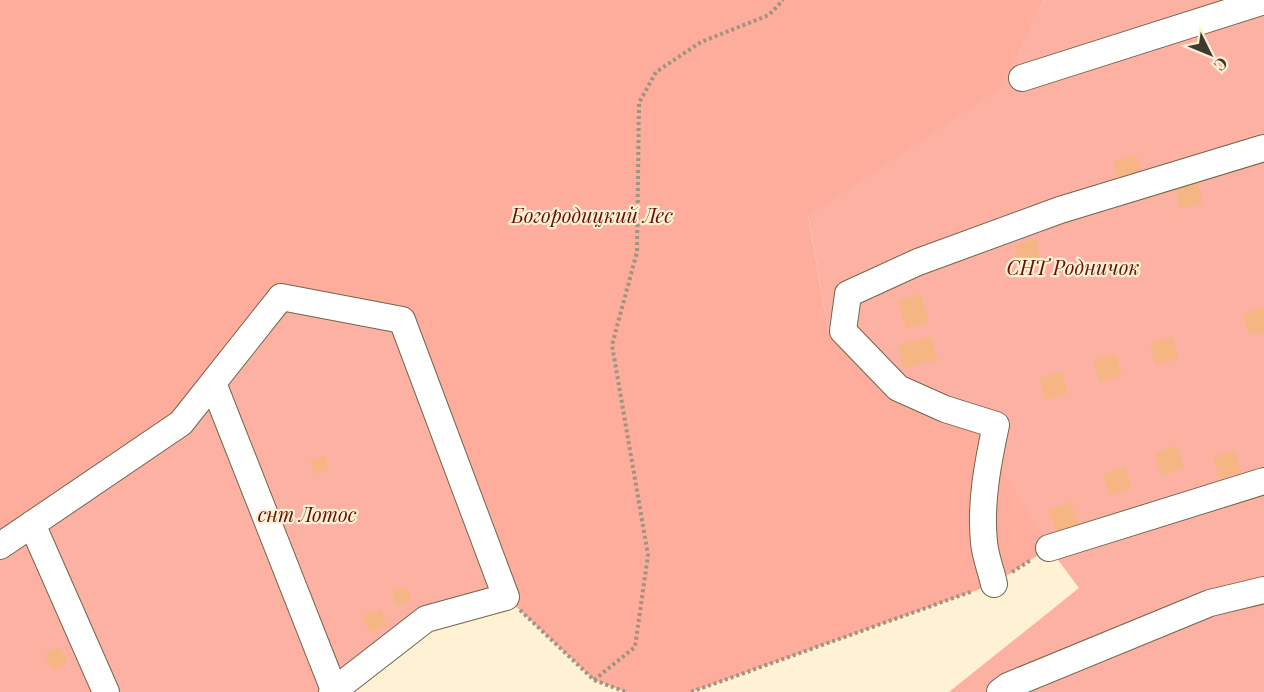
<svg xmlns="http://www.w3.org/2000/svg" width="1264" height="692" viewBox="0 0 1264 692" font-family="'Playfair Display',serif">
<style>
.green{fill:#fdb1a2}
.forest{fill:#feac9c}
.building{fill:#f6b683}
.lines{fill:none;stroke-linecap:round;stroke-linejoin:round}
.minor-casing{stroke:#71664c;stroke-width:28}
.path{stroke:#9e9581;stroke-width:4;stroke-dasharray:3 3;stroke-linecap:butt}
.minor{stroke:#fff;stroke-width:26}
.labels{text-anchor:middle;stroke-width:4.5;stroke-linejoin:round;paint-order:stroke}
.park-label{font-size:20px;font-style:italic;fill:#680f04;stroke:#fef1d4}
</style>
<rect width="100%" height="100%" fill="#fef1d4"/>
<path class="green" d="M1044,0H1264V692H949L1079,588L1049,548L895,400L828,330L808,215L999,88Z
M281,297L402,320L506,597L426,619L332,692H0V546Z"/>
<path class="forest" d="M0,0H1044L1000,88L808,216L828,330L895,400L982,436L1049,548L994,584L691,692H626L594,680L506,597L402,320L281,297L181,423L0,546Z"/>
<path class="building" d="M1137,155L1142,177L1119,183L1114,161Z
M1198,182L1203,204L1180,209L1175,187Z
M1036,239L1041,261L1019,266L1014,245Z
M921,294L929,322L906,328L898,300Z
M1264,308V332L1249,335L1243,313Z
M932,337L938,360L903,368L898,345Z
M1173,337L1178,359L1155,365L1150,343Z
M1116,354L1122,376L1099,382L1094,360Z
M1062,372L1067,394L1045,400L1040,378Z
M1177,446L1184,468L1161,475L1155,453Z
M1235,450L1242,472L1220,479L1213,457Z
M325,456L329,470L314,474L310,460Z
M1125,467L1132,488L1110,495L1103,474Z
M1071,502L1078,524L1056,531L1049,510Z
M407,587L411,601L396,606L392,591Z
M381,609L387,626L369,632L363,615Z
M59,647L68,661L53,670L44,655Z"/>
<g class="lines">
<g class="minor-casing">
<path id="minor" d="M1022,78L1264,1
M213,383L334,690
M32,524L106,692
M0,546L181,423L281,297L402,320L506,597L426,619L332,692
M1049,548L1264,481
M994,584C991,570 985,556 984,542C980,503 988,462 996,425L945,409L898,388L843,331L848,294L918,262L1060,210L1264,148
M1000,692L1008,686L1210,603L1264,590"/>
</g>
<path class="path" d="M1012,572L1031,560
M520,610L594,680L626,692
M594,680L635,647L648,555L612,345L637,252L639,103L656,72L701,42L769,15L783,0
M691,692L973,591"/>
<use href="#minor" class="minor"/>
</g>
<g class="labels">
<g class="park-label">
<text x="592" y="223">Богородицкий Лес</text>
<text x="1073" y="275">СНТ Родничок</text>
<text x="307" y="522">снт Лотос</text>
</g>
</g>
<g transform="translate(1210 54) rotate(133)" stroke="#fef1d4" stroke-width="4.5" paint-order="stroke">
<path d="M0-4.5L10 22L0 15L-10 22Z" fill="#3f3a2f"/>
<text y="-9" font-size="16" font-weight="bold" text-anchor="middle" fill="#3f3a2f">С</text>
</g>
</svg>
